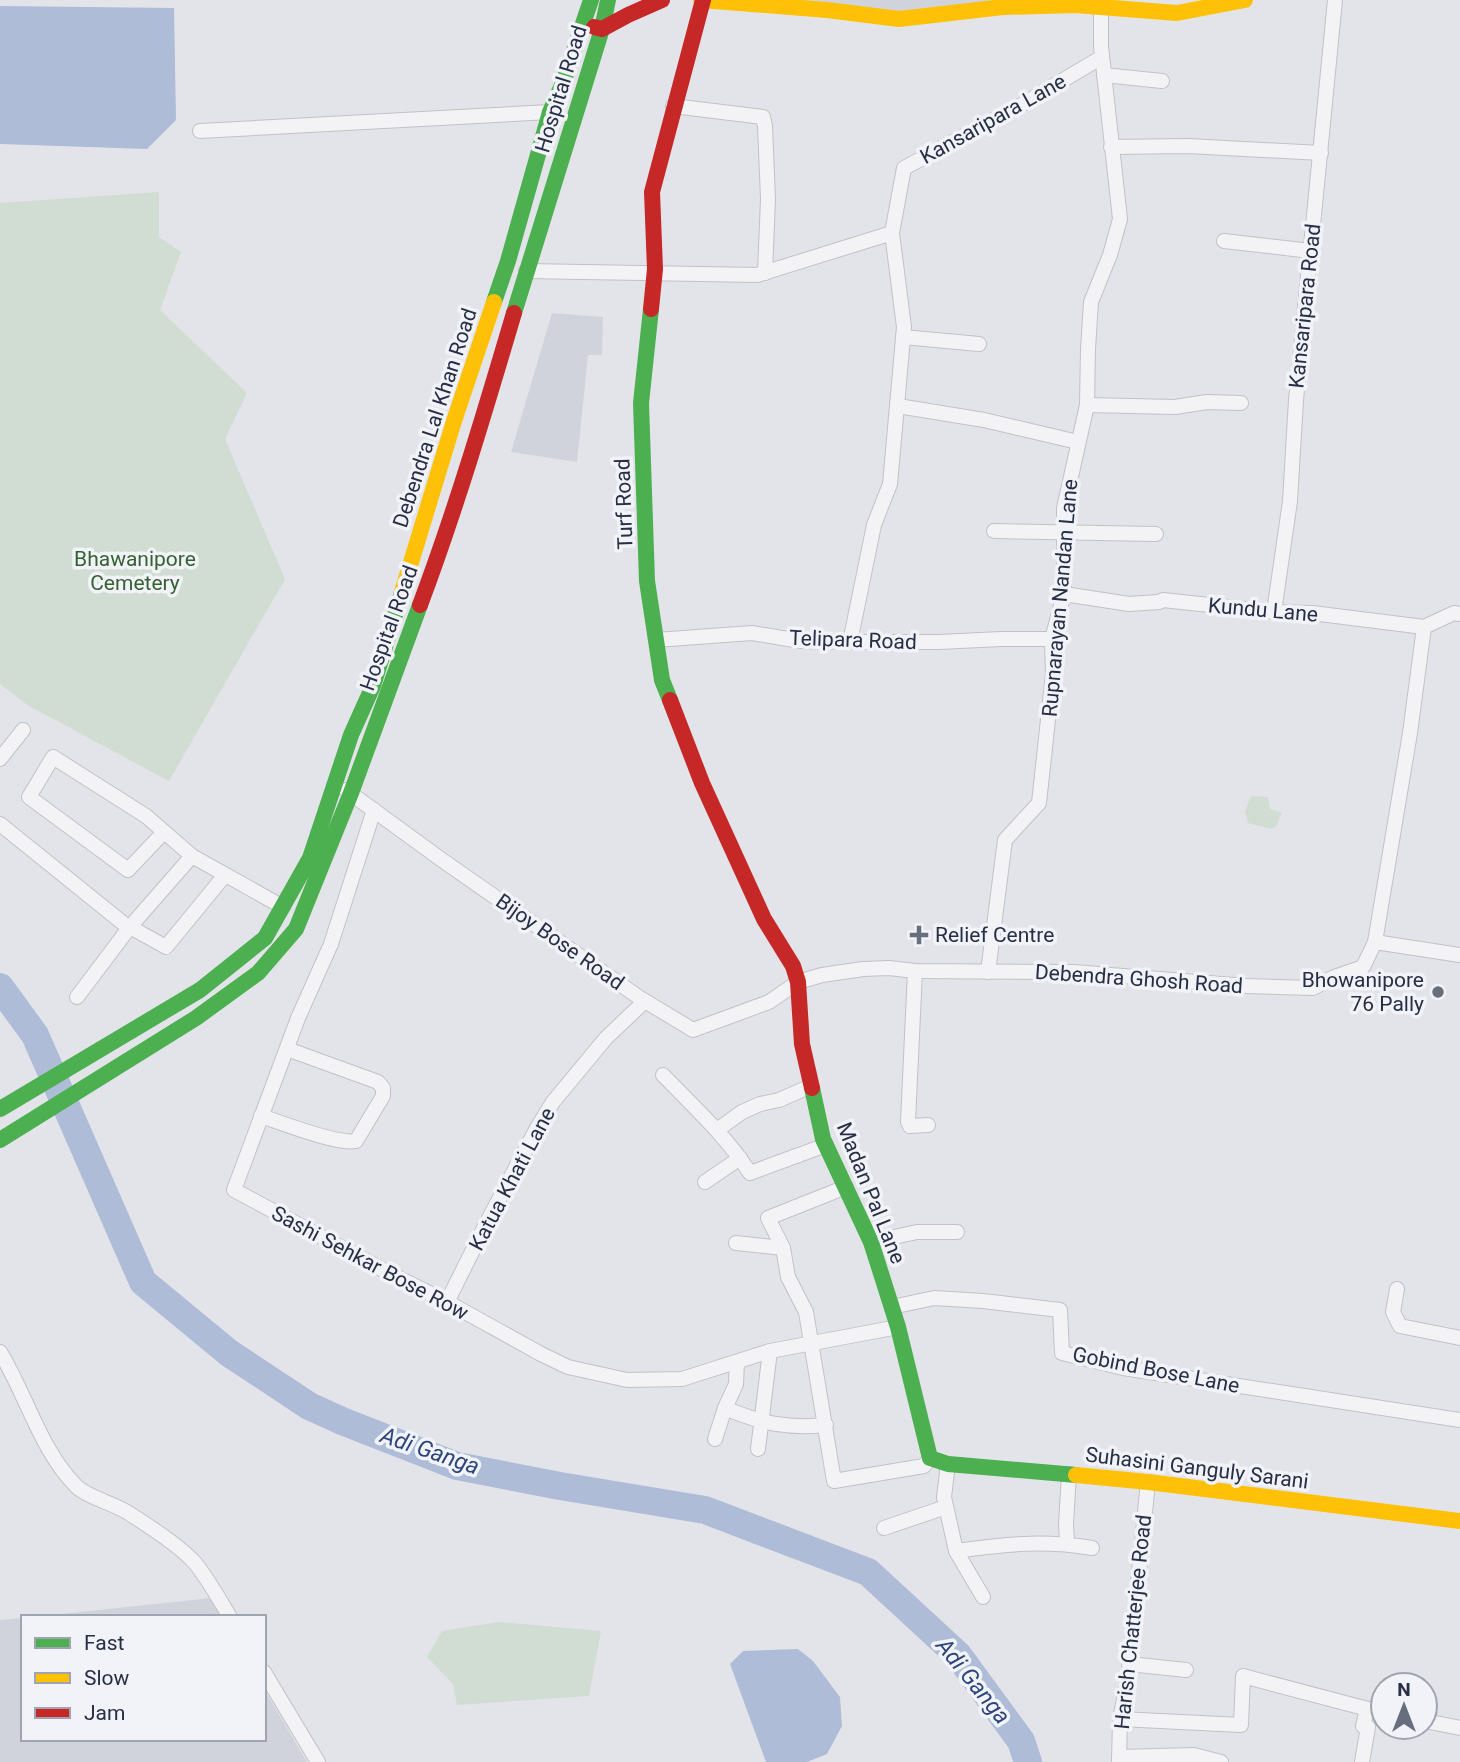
<svg xmlns="http://www.w3.org/2000/svg" width="1460" height="1762" font-family="Roboto,sans-serif">
	<rect width="100%" height="100%" fill="#e3e4e9"/>
	<g fill="#d1d3dc">
		<path d="M750 0H1019L902 14Z"/>
		<path d="M552 313 603 317 602 355H588L577 462 511 452Z"/>
		<path d="M211 1598 222 1617H34Z"/>
		<path d="M23 1618V1739H264V1689L307 1762H0V1620Z"/>
	</g>
	<g fill="#d1dcd3">
		<path d="M159 192V237L181 252 160 310 247 393 225 439 285 579 169 781 29 706 0 684V203Z"/>
		<path d="M1251 796 1268 797 1270 809 1282 813 1276 826 1271 829 1248 823 1245 811Z"/>
		<path d="M499 1622 601 1631 589 1696 457 1705 453 1684 427 1657 442 1631Z"/>
	</g>
	<g fill="#aebcd7">
		<path d="M0 6 174 8 176 120 147 149 0 144Z"/>
		<path d="M798 1649 813 1661 840 1697 842 1726 827 1754 807 1762H766L730 1664 743 1651Z"/>
	</g>
	<g fill="none" stroke-linecap="round" stroke-linejoin="round">
		<path stroke="#aebcd7" stroke-width="28" d="M0 987 35 1035 143 1282 229 1353 309 1406 342 1421 457 1466 560 1486 705 1510 868 1572 958 1655 1021 1741 1028 1762"/>
		<defs>
			<g id="street">
				<path d="M1104 75 1162 81"/>
				<path d="M673 106 763 117 765 126 768 199 765 273"/>
				<path d="M200 131 550 112"/>
				<path d="M1111 147 1188 146 1321 153"/>
				<path d="M1224 241 1311 251"/>
				<path d="M526 271 757 275 892 233"/>
				<path d="M903 337 979 344"/>
				<path d="M1087 405 1175 407 1207 402 1241 403"/>
				<path d="M898 406 984 420 1078 442"/>
				<path d="M994 531 1156 534"/>
				<path d="M1064 594 1129 604 1159 602 1163 600 1274 612 1312 613 1424 627 1454 613 1460 614"/>
				<path d="M1274 612 1290 501 1296 400 1335 0"/>
				<path d="M656 640 752 633 800 641 859 642H939L1001 639H1052"/>
				<path d="M850 642 874 525 890 484 904 327 892 233 904 168 1018 107 1102 57"/>
				<path d="M0 759 23 730"/>
				<path d="M346 790 442 860 640 998 693 1030 769 1002 798 982 822 975 863 969 889 968 915 971 1074 972 1246 986 1313 988 1334 977 1363 967 1375 942 1460 955"/>
				<path d="M374 810 331 944 298 1018 234 1190 389 1273 447 1302 541 1354 568 1367 627 1380 682 1379 770 1351 898 1327"/>
				<path d="M0 824 129 928"/>
				<path d="M164 832 128 870 29 797 53 757 146 816 192 856 283 907"/>
				<path d="M130 927 166 947 225 875"/>
				<path d="M1375 942 1410 733 1424 627"/>
				<path d="M915 971 908 1122 910 1126 928 1125"/>
				<path d="M988 972 1005 840 1039 803 1053 673 1052 639 1064 594V508L1087 405 1088 349 1091 302 1110 255 1120 219 1101 46V7"/>
				<path d="M77 997 129 928 192 856"/>
				<path d="M663 1075C693 1106 726 1136 750 1173L826 1145"/>
				<path d="M261 1116C282 1123 338 1145 356 1141L383 1096V1088L378 1082 287 1049"/>
				<path d="M717 1130 742 1112 760 1104 779 1100 811 1086"/>
				<path d="M705 1182 740 1158"/>
				<path d="M871 1242 917 1232H957"/>
				<path d="M736 1243 783 1248 768 1218 846 1187"/>
				<path d="M783 1248 788 1277 806 1312 834 1481 924 1466 930 1458"/>
				<path d="M1397 1289 1393 1312 1400 1326 1460 1338"/>
				<path d="M447 1302 488 1220 537 1128 553 1102 606 1038 645 1001"/>
				<path d="M892 1307 934 1298 983 1301 1060 1310 1062 1353 1123 1368 1460 1420"/>
				<path d="M0 1352C27 1396 40 1450 77 1487 89 1498 116 1504 130 1514 149 1526 180 1546 195 1563 208 1579 219 1599 230 1617"/>
				<path d="M725 1408C760 1423 787 1429 826 1425"/>
				<path d="M715 1439 725 1408 736 1384 737 1363"/>
				<path d="M758 1449 770 1351"/>
				<path d="M948 1464 944 1497 956 1551 983 1597"/>
				<path d="M884 1528 946 1507"/>
				<path d="M1067 1544 1066 1524 1069 1474"/>
				<path d="M956 1551C1004 1544 1044 1540 1092 1548"/>
				<path d="M1129 1664 1186 1670"/>
				<path d="M264 1672 318 1762"/>
				<path d="M1120 1719 1241 1725 1243 1676 1383 1713"/>
				<path d="M1425 1721 1460 1728"/>
				<path d="M1119 1757 1194 1755 1221 1762"/>
				<path d="M1119 1762 1120 1719 1129 1674 1148 1482"/>
				<path d="M1362 1762 1368 1727 1363 1726 1367 1709"/>
			</g>
		</defs>
		<use href="#street" stroke="#c1c2c7" stroke-width="16"/>
		<use href="#street" stroke="#f3f3f5" stroke-width="14"/>
		<g stroke="#4caf50" stroke-width="16">
			<path d="M494 302 508 261 550 112 563 83 591 0"/>
			<path d="M651 309 641 403 647 581 662 680 670 700"/>
			<path d="M514 313 602 29 608 0"/>
			<path d="M812 1088 823 1139 871 1242 898 1327 930 1458 948 1464 1076 1475"/>
			<path d="M0 1109 200 990 265 938 310 858 351 735 373 686 402 592"/>
			<path d="M0 1140 196 1018 258 973 296 929 351 793 420 605"/>
		</g>
		<g stroke="#ffc107" stroke-width="16">
			<path d="M701 0 827 10 899 19 1003 7 1075 5 1177 13 1245 0"/>
			<path d="M402 592 454 421 494 302"/>
			<path d="M1076 1475 1148 1482 1460 1521"/>
		</g>
		<g stroke="#c62828" stroke-width="16">
			<path d="M594 27 602 29 628 15 662 0"/>
			<path d="M651 309 655 269 652 192 703 0"/>
			<path d="M420 605C456 509 485 411 514 313"/>
			<path d="M670 700 702 783 764 919 793 966 798 982 802 1044 812 1088"/>
		</g>
	</g>
	<g fill="#696e7e" stroke="#f1f3f8" stroke-width="2.5">
		<path d="M915.5 924.5h7v7h7v7h-7v7h-7v-7h-7v-7h7z"/>
		<circle cx="1438" cy="992" r="7"/>
	</g>
	<g text-anchor="middle" dominant-baseline="central" stroke-width="7" stroke-linejoin="round" paint-order="stroke">
		<g font-size="21" fill="#272e45" stroke="#f1f3f8">
			<text transform="translate(561 89) rotate(-73)">Hospital Road</text>
			<text transform="translate(993 119) rotate(-29)">Kansaripara Lane</text>
			<text transform="translate(1305 306) rotate(-84)">Kansaripara Road</text>
			<text transform="translate(435 418) rotate(-72)">Debendra Lal Khan Road</text>
			<text transform="translate(624 504) rotate(-92)">Turf Road</text>
			<text transform="translate(1060 598) rotate(-85)">Rupnarayan Nandan Lane</text>
			<text transform="translate(1263 610) rotate(5)">Kundu Lane</text>
			<text transform="translate(389 628) rotate(-70)">Hospital Road</text>
			<text transform="translate(853 640) rotate(2)">Telipara Road</text>
			<text transform="translate(560 942) rotate(35)">Bijoy Bose Road</text>
			<text transform="translate(1139 979) rotate(4)">Debendra Ghosh Road</text>
			<text transform="translate(512 1179) rotate(-62)">Katua Khati Lane</text>
			<text transform="translate(871 1193) rotate(68)">Madan Pal Lane</text>
			<text transform="translate(370 1263) rotate(28)">Sashi Sehkar Bose Row</text>
			<text transform="translate(1156 1370) rotate(11)">Gobind Bose Lane</text>
			<text transform="translate(1197 1468) rotate(7)">Suhasini Ganguly Sarani</text>
			<text transform="translate(1133 1622) rotate(-84)">Harish Chatterjee Road</text>
		</g>
		<g font-size="21" fill="#356233" stroke="#f1f3f8">
			<text x="135" y="559">Bhawanipore<tspan x="135" dy="24">Cemetery</tspan></text>
		</g>
		<g font-size="21" fill="#272e45" stroke="#f1f3f8" text-anchor="start">
			<text x="935" y="935">Relief Centre</text>
			<text x="1424" y="980" text-anchor="end">Bhowanipore<tspan x="1424" dy="24">76 Pally</tspan></text>
		</g>
		<g font-size="23" font-style="italic" fill="#2d457d" stroke="#f1f3f8">
			<text transform="translate(430 1451) rotate(19)">Adi Ganga</text>
			<text transform="translate(973 1681) rotate(51)">Adi Ganga</text>
		</g>
	</g>
	<rect x="21" y="1615" width="245" height="126" fill="#f1f3f8" stroke="#a0a4b0" stroke-width="2"/>
	<rect x="35" y="1638" width="35" height="10" fill="#4caf50" stroke="#a0a4b0" stroke-width="2"/>
	<text x="84" y="1650" font-size="21" fill="#272e45">Fast</text>
	<rect x="35" y="1673" width="35" height="10" fill="#ffc107" stroke="#a0a4b0" stroke-width="2"/>
	<text x="84" y="1685" font-size="21" fill="#272e45">Slow</text>
	<rect x="35" y="1708" width="35" height="10" fill="#c62828" stroke="#a0a4b0" stroke-width="2"/>
	<text x="84" y="1720" font-size="21" fill="#272e45">Jam</text>
	<g transform="translate(1404 1706)"><circle r="33" fill="#f1f3f8" stroke="#a0a4b0" stroke-width="2"/>
	<path d="M0-5L12 26L0 18L-12 26Z" fill="#696e7e"/>
	<text y="-10" font-size="19" font-weight="bold" text-anchor="middle" fill="#272e45">N</text>
	</g>
</svg>
